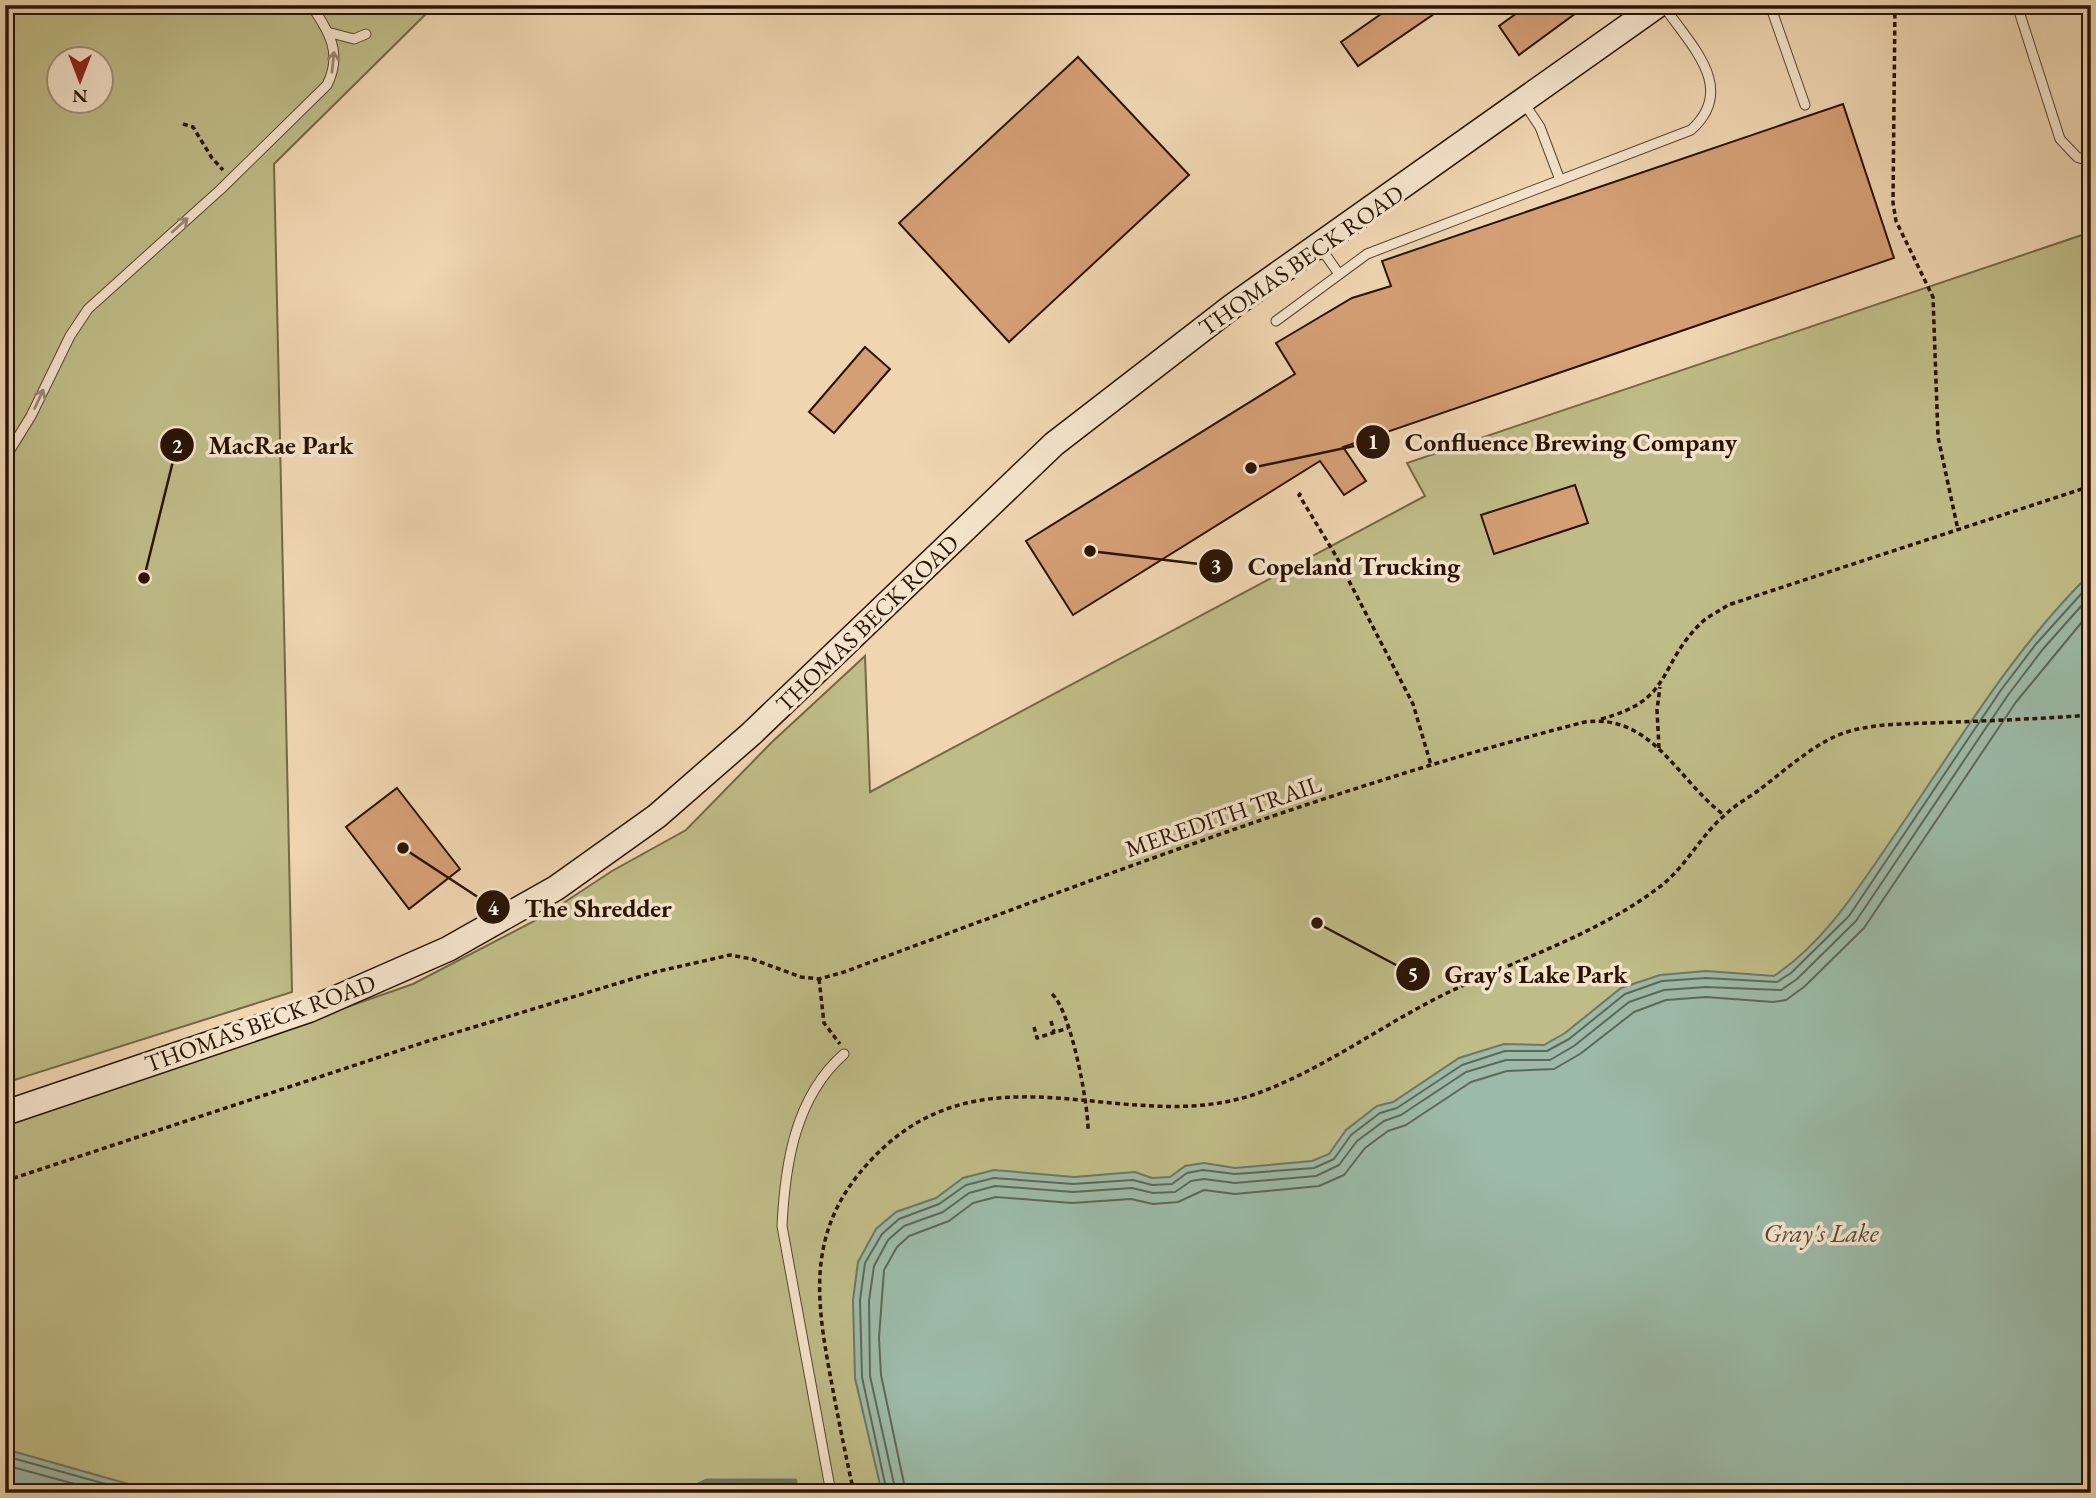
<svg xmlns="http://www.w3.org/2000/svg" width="2096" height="1498" font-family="'EB Garamond',serif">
	<rect width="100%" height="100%" fill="#efd6b1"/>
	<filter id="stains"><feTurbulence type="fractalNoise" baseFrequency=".00286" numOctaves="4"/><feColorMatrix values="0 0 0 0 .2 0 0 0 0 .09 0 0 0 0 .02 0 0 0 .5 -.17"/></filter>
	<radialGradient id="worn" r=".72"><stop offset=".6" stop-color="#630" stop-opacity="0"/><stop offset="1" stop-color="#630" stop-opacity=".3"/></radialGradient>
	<g fill="#bfbc87" stroke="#746846" stroke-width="2" fill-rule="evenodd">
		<path d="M5 5H435L274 164 292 992 5 1083ZM60 60H102V102H60Z"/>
		<path d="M2091 232V1493H136L5 1451V1126L413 984 542 917 612 871 686 830 772 742 865 656 870 792 1425 496 1407 463Z"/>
	</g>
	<g fill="#9bbaa7" stroke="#6d7766" stroke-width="2">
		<path d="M2091 573V1493H882L855 1378 853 1300 858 1262 876 1229 896 1212 936 1198 963 1178 994 1170 1074 1177 1135 1172 1152 1178 1170 1177 1185 1166 1204 1163 1235 1168 1312 1161 1329 1154 1346 1130 1377 1106 1393 1102 1459 1058 1504 1044 1544 1045 1565 1033 1621 988 1660 975 1706 971 1774 976C1826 941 1859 887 1894 836 1956 746 2012 650 2091 573Z"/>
		<path d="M5 1449 160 1493H5Z"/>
	</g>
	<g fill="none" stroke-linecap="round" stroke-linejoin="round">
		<g stroke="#626656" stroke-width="2">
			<path d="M5 1456 138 1493"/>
			<path d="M5 1465 108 1493"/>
			<path d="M887 1493 862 1377 860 1300 865 1263 882 1234 899 1219 939 1204 966 1185 994 1178 1073 1184 1133 1180 1152 1185 1172 1184 1187 1173 1203 1170 1235 1174 1314 1168 1334 1159 1351 1135 1380 1113 1397 1108 1462 1065 1505 1051H1547L1569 1039 1625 994 1662 981 1706 978 1777 982 1791 973 1849 916 2001 690 2036 644 2091 583"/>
			<path d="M896 1493 870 1376 869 1301 874 1266 888 1240 904 1226 943 1212 969 1193 995 1186 1073 1192 1132 1188 1153 1193 1175 1192 1191 1181 1204 1179 1235 1183 1316 1176 1339 1165 1357 1141 1384 1121 1401 1115 1466 1072 1506 1060H1550L1574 1046 1629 1002 1664 990 1706 987 1781 990 1797 979 1856 921 2008 695 2043 649 2091 595"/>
			<path d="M906 1493 881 1375 879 1338 884 1270 897 1247 909 1236 949 1221 973 1203 996 1197 1072 1203 1131 1199 1153 1204 1178 1202 1204 1190 1235 1194 1319 1186 1344 1175 1365 1148 1388 1131 1406 1125 1471 1082 1507 1071 1554 1069 1580 1054 1634 1012 1666 1000 1706 997 1773 1002 1786 1000 1804 987 1864 928 2016 702 2091 611"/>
		</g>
		<path stroke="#6d7766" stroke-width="5" d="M681 1493 707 1481H795"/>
	</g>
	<g fill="#d59f75" stroke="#281304" stroke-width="2">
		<path d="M1394 5H1447L1358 66 1341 42Z"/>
		<path d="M1528 5H1587L1519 55 1499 26Z"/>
		<path d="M1078 57 1189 175 1009 342 899 223Z"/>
		<path d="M1843 104 1894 258 1343 447 1366 481 1344 495 1320 461 1073 615 1026 541 1295 374 1276 343 1352 298 1391 286 1382 261Z"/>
		<path d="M865 347 890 369 834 433 809 412Z"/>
		<path d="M1575 485 1588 523 1494 554 1481 515Z"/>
		<path d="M397 788 460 869 409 909 346 827Z"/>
	</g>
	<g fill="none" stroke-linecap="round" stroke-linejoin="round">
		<defs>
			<g id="lane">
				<path d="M1770 5 1805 105"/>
				<path d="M2017 5 2060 139 2077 157 2091 162"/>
				<path d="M331 33 354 39 366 34"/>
				<path d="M1524 103 1540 127 1560 180"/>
				<path d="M1320 247 1339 274"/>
				<path d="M1276 321 1367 254 1691 130C1738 88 1690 45 1663 5"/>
				<path d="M5 458 31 416 70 336 88 309 221 189 327 85C343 53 329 32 311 5"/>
				<path d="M831 1493 782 1226C785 1164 795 1097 844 1054"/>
			</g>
			<path id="secondary" d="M5 1113 309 1010 448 949 556 888 657 816 751 734 1054 444 1234 305 1658 5"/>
		</defs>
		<use href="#lane" stroke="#5a442f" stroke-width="11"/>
		<use href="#secondary" stroke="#281304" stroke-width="27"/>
		<g stroke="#281304" stroke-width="3.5" stroke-dasharray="5 3.5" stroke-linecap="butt">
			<path d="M1895 5 1893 203 1896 221 1933 297 1938 437 1958 530"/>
			<path d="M183 124 193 127 212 158 223 170"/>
			<path d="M1301 493 1299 495 1336 556 1413 704 1431 765"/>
			<path d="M1601 719C1674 700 1657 666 1701 623 1708 616 1720 611 1728 605L2091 486"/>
			<path d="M1659 748 1657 710 1660 687"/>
			<path d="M819 979 824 1023 840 1044"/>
			<path d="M1052 994C1071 1011 1088 1103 1088 1129"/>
			<path d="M1051 1021 1054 1032"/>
			<path d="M1034 1027 1037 1038 1068 1028"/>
			<path d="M5 1181 428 1041 655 972 730 955 752 959 801 977 819 979 844 972C1088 882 1333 786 1585 722 1652 713 1678 781 1724 815"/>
			<path d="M854 1493C847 1462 841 1432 835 1401 818 1310 800 1235 871 1160 987 1036 1129 1142 1261 1092 1327 1067 1385 1023 1449 992 1521 958 1599 934 1662 885 1687 865 1701 835 1725 815 1735 805 1748 798 1759 790 1784 771 1808 749 1836 736 1864 724 1899 724 1929 723 1983 721 2037 719 2091 715"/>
		</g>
		<use href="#lane" stroke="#f5e4cc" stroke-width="9"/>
		<use href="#secondary" stroke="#f5e4cc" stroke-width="24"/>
	</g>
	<defs><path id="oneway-shaft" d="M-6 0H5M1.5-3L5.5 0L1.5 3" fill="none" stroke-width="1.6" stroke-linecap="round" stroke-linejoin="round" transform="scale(1.75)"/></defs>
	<g stroke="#998672">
		<use href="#oneway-shaft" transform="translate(333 62) rotate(-84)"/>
		<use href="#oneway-shaft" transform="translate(180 225) rotate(-42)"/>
		<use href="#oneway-shaft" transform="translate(39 399) rotate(-65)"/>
	</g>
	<g text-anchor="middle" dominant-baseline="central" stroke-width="7" stroke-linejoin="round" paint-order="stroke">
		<g font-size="24" fill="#281304" stroke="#f5e4cc">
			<text transform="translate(1301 260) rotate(-35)">THOMAS BECK ROAD</text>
			<text transform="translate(867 623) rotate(-44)">THOMAS BECK ROAD</text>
			<text transform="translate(1223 816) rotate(-19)">MEREDITH TRAIL</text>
			<text transform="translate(260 1023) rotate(-20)">THOMAS BECK ROAD</text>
		</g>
		<g font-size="26" font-style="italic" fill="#504d3d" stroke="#f5e4cc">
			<text x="1821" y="1233">Gray's Lake</text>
		</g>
	</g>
	<path fill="none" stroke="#281304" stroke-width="2.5" d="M1251 468L1373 442M144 578L177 445M1090 551L1216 566M403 848L493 907M1317 923L1413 974"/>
	<g fill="#281304" stroke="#f5e4cc" stroke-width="2.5">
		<circle cx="1251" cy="468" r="7"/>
		<circle cx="144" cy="578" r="7"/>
		<circle cx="1090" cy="551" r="7"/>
		<circle cx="403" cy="848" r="7"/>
		<circle cx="1317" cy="923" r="7"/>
		<circle cx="1373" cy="442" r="18"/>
		<circle cx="177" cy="445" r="18"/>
		<circle cx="1216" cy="566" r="18"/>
		<circle cx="493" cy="907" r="18"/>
		<circle cx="1413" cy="974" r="18"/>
	</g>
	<g font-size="21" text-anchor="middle" font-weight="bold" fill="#fff">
		<text x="1373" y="449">1</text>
		<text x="177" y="453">2</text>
		<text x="1216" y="573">3</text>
		<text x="493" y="915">4</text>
		<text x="1413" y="981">5</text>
	</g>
	<g font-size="26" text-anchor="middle" font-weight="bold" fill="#281304" stroke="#f5e4cc" stroke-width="7" stroke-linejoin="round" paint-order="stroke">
		<text x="1571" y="451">Confluence Brewing Company</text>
		<text x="281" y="454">MacRae Park</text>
		<text x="1354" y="575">Copeland Trucking</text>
		<text x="598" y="917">The Shredder</text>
		<text x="1536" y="983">Gray's Lake Park</text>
	</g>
	<rect width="2096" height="1498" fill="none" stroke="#efd6b1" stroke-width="28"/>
	<rect x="7" y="7" width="2082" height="1484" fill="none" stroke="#281304" stroke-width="3.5"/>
	<rect x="14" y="14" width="2068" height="1470" fill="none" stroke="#281304" stroke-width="2"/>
	<g transform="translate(80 80) rotate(180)"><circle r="33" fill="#f5e4cc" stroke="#a3907c" stroke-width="2"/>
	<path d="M0-5L12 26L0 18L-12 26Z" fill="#8f2418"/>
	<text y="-10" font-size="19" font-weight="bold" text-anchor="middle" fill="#281304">N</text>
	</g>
	<rect width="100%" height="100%" filter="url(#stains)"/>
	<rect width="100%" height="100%" fill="url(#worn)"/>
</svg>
